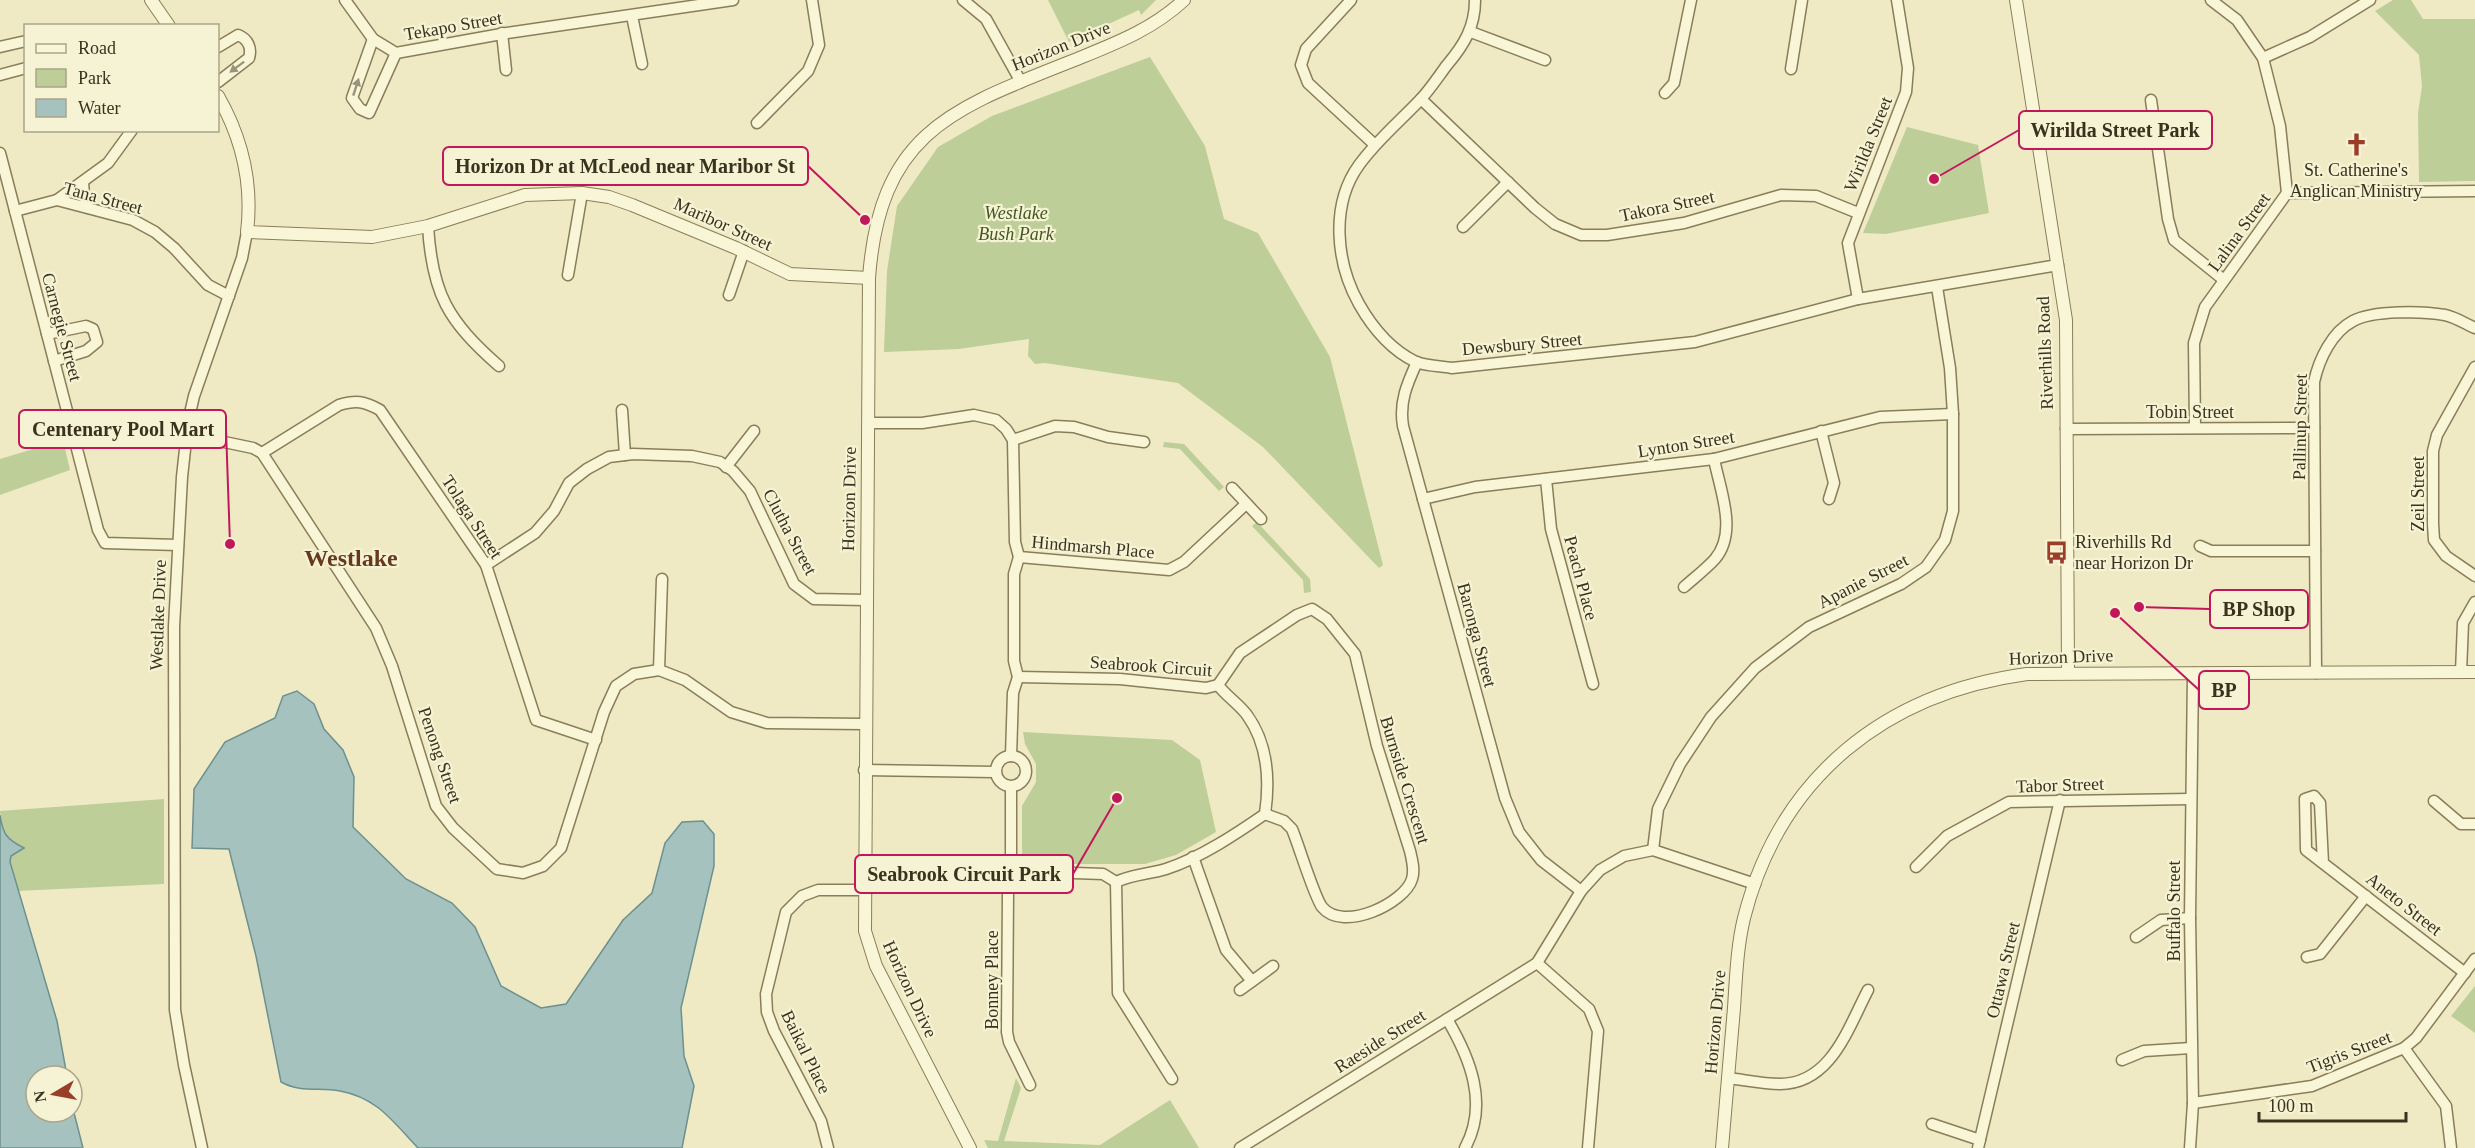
<svg xmlns="http://www.w3.org/2000/svg" width="2475" height="1148" font-family="Georgia,serif">
	<rect width="100%" height="100%" fill="#efeac4"/>
	<g fill="#bdce98">
		<path d="M1048 0H1156L1141 15 1139 10 1069 42Z"/>
		<path d="M2393 0H2411L2423 19H2475V181L2419 182 2418 113 2422 86 2419 55 2375 11Z"/>
		<path d="M1150 57 1205 146 1224 219 1258 233 1330 357 1383 565 1379 568 1263 447 1178 383 1045 363 1035 364 1028 356 1029 339 959 349 884 352 887 271 897 206 938 147 992 116Z"/>
		<path d="M1907 127 1978 145 1989 213 1886 234 1863 233Z"/>
		<path d="M63 440 70 470 0 495V459Z"/>
		<path d="M1164 442 1184 444 1224 487 1219 491 1180 449 1163 447Z"/>
		<path d="M1257 522 1310 579 1311 592 1304 593 1303 580 1252 526Z"/>
		<path d="M1023 732 1172 740 1200 760 1216 832 1176 855 1145 864H1022V806L1036 782V764L1025 744Z"/>
		<path d="M164 799V884L17 891 10 862V841L3 834 0 811Z"/>
		<path d="M2475 986V1033L2451 1016Z"/>
		<path d="M1016 1078 1021 1088 1004 1141 1100 1145 1170 1100 1199 1148H988L984 1140 998 1141Z"/>
	</g>
	<g fill="#a6c2bf" stroke="#6c918f" stroke-width="1.5">
		<path d="M297 691 314 704 324 729 343 750 354 777 353 827 406 879 452 903 475 927 501 986 541 1008 566 1004 623 920 652 893 665 843 682 822 703 821 714 834V866L681 1008 684 1056 694 1086 682 1148H418C393 1122 378 1098 340 1091 319 1087 301 1093 281 1082L256 956 229 849 192 848 194 789 225 742 275 718 283 696Z"/>
		<path d="M0 815C3 834 6 839 24 848L11 856 10 862 57 1021 67 1076H36V1112H72V1105L83 1148H0Z"/>
	</g>
	<g fill="none" stroke-linecap="round" stroke-linejoin="round">
		<defs>
			<g id="minor">
				<path d="M345 0 373 39 396 53 507 33 733 0"/>
				<path d="M963 0 986 19 1021 82"/>
				<path d="M1351 0 1306 49 1301 65 1308 83 1375 145"/>
				<path d="M1475 0C1475 27 1464 45 1447 65 1438 77 1429 91 1419 101 1399 122 1376 141 1359 165 1330 205 1336 263 1359 304 1372 327 1391 350 1416 362 1426 366 1441 366 1452 368L1695 342 1858 299 2058 265"/>
				<path d="M632 16 642 64"/>
				<path d="M1471 32 1545 60"/>
				<path d="M502 33 506 70"/>
				<path d="M373 39 352 98 360 109 369 113 396 53"/>
				<path d="M0 47 26 41"/>
				<path d="M218 47 238 35C248 39 252 48 249 58L218 82"/>
				<path d="M2263 58 2310 37 2370 0"/>
				<path d="M1791 69 1802 0"/>
				<path d="M0 75 26 68"/>
				<path d="M1665 93 1674 83 1691 0"/>
				<path d="M1421 99 1535 208 1555 224 1581 235H1607L1684 223 1781 195 1816 196 1858 213"/>
				<path d="M2151 100 2168 219 2174 240 2224 280"/>
				<path d="M757 123 808 71 819 45 812 0"/>
				<path d="M0 153 98 530 105 543 178 545"/>
				<path d="M83 182 84 196 89 208"/>
				<path d="M2287 193 2475 191"/>
				<path d="M57 200 108 163 132 130"/>
				<path d="M15 211 57 200 133 220 155 232 174 248 208 285 229 296"/>
				<path d="M428 226C432 294 448 321 499 366"/>
				<path d="M1463 227 1508 182"/>
				<path d="M568 275 582 193"/>
				<path d="M729 295 744 251"/>
				<path d="M1858 299 1848 243 1906 92 1908 68 1897 0"/>
				<path d="M47 334 86 326 93 329 97 342 86 351 54 361"/>
				<path d="M1417 362C1407 384 1399 402 1403 426L1505 798 1519 832 1541 860 1581 891"/>
				<path d="M2475 367 2437 435 2433 451V524L2434 540 2446 556 2475 576"/>
				<path d="M622 410 625 455"/>
				<path d="M869 423H922L974 415 996 420 1006 429 1013 440 1015 542 1019 557 1014 574V661L1018 677 1013 693 1011 756"/>
				<path d="M2195 428 2194 343 2205 307 2287 193 2280 126 2263 58 2237 20 2211 0"/>
				<path d="M2066 429 2314 428"/>
				<path d="M1821 431 1834 483 1829 499"/>
				<path d="M186 434 253 448 262 453 376 628 392 666 436 806 453 828 497 869 523 873 543 866 561 848 604 712 616 686 634 674 659 670 685 680 731 712 767 723 865 724"/>
				<path d="M1013 440 1055 426 1074 427 1108 437 1144 442"/>
				<path d="M262 453 339 405C356 400 364 401 380 410L486 565 536 720 596 740"/>
				<path d="M726 467 754 431"/>
				<path d="M1546 479 1551 529 1593 684"/>
				<path d="M1232 488 1261 519"/>
				<path d="M1423 499 1475 487 1714 459 1880 417 1953 414"/>
				<path d="M2200 546 2211 551H2315"/>
				<path d="M1019 557 1169 570 1184 562 1246 504"/>
				<path d="M486 565 535 533 554 511 569 483 587 469 609 457 633 454 692 456 720 462 733 471 750 491 794 584 814 599 866 600"/>
				<path d="M1684 587C1694 578 1706 569 1715 559 1738 532 1720 490 1714 459"/>
				<path d="M659 670 662 579"/>
				<path d="M2461 672 2463 623 2475 602"/>
				<path d="M2316 673 2314 382C2319 359 2332 332 2353 321 2373 310 2423 311 2445 315 2455 317 2466 324 2475 328"/>
				<path d="M1218 685 1240 653 1297 615 1312 609 1327 619 1355 654 1377 746 1410 851C1412 860 1415 870 1412 879 1405 903 1343 933 1322 907 1314 896 1299 846 1292 829L1284 821 1265 814"/>
				<circle cx="1011" cy="771" r="15"/>
				<path d="M864 770 995 772"/>
				<path d="M1011 787V858L1018 871 1103 874 1116 882C1133 874 1150 874 1166 869 1200 858 1236 834 1265 814 1270 780 1268 744 1247 715 1239 704 1226 696 1218 685L1206 688 1120 679 1018 677"/>
				<path d="M2434 801 2461 824H2475"/>
				<path d="M1653 850 1658 809 1680 764 1711 717 1755 668 1809 627 1901 584 1926 567 1945 540 1953 511V414L1950 368 1937 287"/>
				<path d="M1193 857 1226 950 1252 981"/>
				<path d="M2323 863 2320 803 2314 796 2305 799 2306 850 2465 973"/>
				<path d="M1916 867 1947 836 2009 802 2190 799"/>
				<path d="M1018 871 1008 891 1007 1032 1009 1042 1030 1085"/>
				<path d="M1116 882 1118 993 1172 1079"/>
				<path d="M2136 937 2161 920 2190 918"/>
				<path d="M2307 957 2320 954 2366 896"/>
				<path d="M1537 963 1589 1009 1598 1031 1588 1148"/>
				<path d="M1240 990 1273 966"/>
				<path d="M1447 1019C1470 1058 1489 1104 1465 1148"/>
				<path d="M2404 1048 2446 1106 2451 1148"/>
				<path d="M2122 1060 2144 1051 2191 1048"/>
				<path d="M1728 1078C1745 1080 1763 1084 1780 1084 1831 1084 1848 1028 1868 990"/>
				<path d="M2193 1103 2312 1086 2404 1048 2416 1038 2475 959"/>
				<path d="M1932 1124 1980 1140"/>
				<path d="M202 1148 184 1065 175 1010 174 627 182 477 188 422 194 396 242 258 247 232"/>
				<path d="M828 1148 821 1121 774 1031 767 1012 766 994 786 912 802 896 818 890H864"/>
				<path d="M1240 1148 1537 963 1581 891 1600 870 1624 856 1653 850 1755 884"/>
				<path d="M1978 1148 2060 800"/>
				<path d="M2190 1148 2193 1103 2190 918 2193 673"/>
			</g>
			<g id="tertiary">
				<path d="M151 0 169 26"/>
				<path d="M2016 0 2066 320 2068 673"/>
				<path d="M218 96C242 138 253 183 247 232L372 237 428 226 525 195 582 193 609 197 632 205 736 248 790 274 869 278"/>
				<path d="M970 1148 876 966 865 931 869 278C880 127 958 107 1082 57 1119 42 1154 28 1184 0"/>
				<path d="M1722 1148C1726 1101 1730 1055 1734 1008 1736 978 1737 947 1744 918 1780 776 1886 693 2027 674L2475 672"/>
			</g>
		</defs>
		<use href="#minor" stroke="#8a7d5a" stroke-width="13"/>
		<use href="#tertiary" stroke="#8a7d5a" stroke-width="14"/>
		<use href="#minor" stroke="#f9f6d8" stroke-width="10"/>
		<use href="#tertiary" stroke="#f9f6d8" stroke-width="12"/>
	</g>
	<defs><path id="oneway-solid" d="M-6-.8H1V-3.2L6.5 0L1 3.2V.8H-6Z" transform="scale(1.5)"/></defs>
	<g fill="#9a947b">
		<use href="#oneway-solid" transform="translate(237 67) rotate(143)"/>
		<use href="#oneway-solid" transform="translate(356 87) rotate(-72)"/>
	</g>
	<defs>
		<symbol id="church-bare" viewBox="-9 -9 18 18"><path d="M-1.2-6h2.4v3.5h3.3v2.4h-3.3V6h-2.4V-.1h-3.3v-2.4h3.3Z" fill="#9a3d29" stroke="#f6f3d4" stroke-width="2.5" paint-order="stroke"/></symbol>
		<symbol id="bus-bare" viewBox="-9 -9 18 18"><path d="M-5-6H5V4H4V6H2V4H-2V6H-4V4H-5ZM-3.5-4V0h7V-4ZM-3.5 1.2v1.5H-2V1.2ZM2 1.2v1.5H3.5V1.2Z" fill="#9a3d29" stroke="#f6f3d4" stroke-width="2.5" paint-order="stroke"/></symbol>
	</defs>
	<g fill-rule="evenodd">
		<use href="#church-bare" x="2340" y="128" width="33" height="33"/>
		<use href="#bus-bare" x="2040" y="536" width="33" height="33"/>
	</g>
	<g text-anchor="middle" dominant-baseline="central" stroke-width="4.5" stroke-linejoin="round" paint-order="stroke">
		<g font-size="18" fill="#3a311e" stroke="#f6f3d4">
			<text transform="translate(453 26) rotate(-10)">Tekapo Street</text>
			<text transform="translate(1061 46) rotate(-22)">Horizon Drive</text>
			<text transform="translate(1868 144) rotate(-68)">Wirilda Street</text>
			<text transform="translate(103 198) rotate(15)">Tana Street</text>
			<text transform="translate(1667 206) rotate(-12)">Takora Street</text>
			<text transform="translate(723 224) rotate(24)">Maribor Street</text>
			<text transform="translate(2239 232) rotate(-54)">Lalina Street</text>
			<text transform="translate(62 327) rotate(75)">Carnegie Street</text>
			<text transform="translate(1522 344) rotate(-5)">Dewsbury Street</text>
			<text transform="translate(2045 353) rotate(-92)">Riverhills Road</text>
			<text x="2190" y="412">Tobin Street</text>
			<text transform="translate(2300 427) rotate(-89)">Pallinup Street</text>
			<text transform="translate(1686 444) rotate(-9)">Lynton Street</text>
			<text transform="translate(2418 494) rotate(-90)">Zeil Street</text>
			<text transform="translate(849 499) rotate(-89)">Horizon Drive</text>
			<text transform="translate(472 517) rotate(57)">Tolaga Street</text>
			<text transform="translate(790 532) rotate(62)">Clutha Street</text>
			<text transform="translate(1093 547) rotate(5)">Hindmarsh Place</text>
			<text transform="translate(1581 578) rotate(75)">Peach Place</text>
			<text transform="translate(1863 581) rotate(-27)">Apanie Street</text>
			<text transform="translate(158 615) rotate(-88)">Westlake Drive</text>
			<text transform="translate(1477 635) rotate(75)">Baronga Street</text>
			<text transform="translate(2061 657) rotate(-2)">Horizon Drive</text>
			<text transform="translate(1151 666) rotate(4)">Seabrook Circuit</text>
			<text transform="translate(440 755) rotate(71)">Penong Street</text>
			<text transform="translate(1405 780) rotate(73)">Burnside Crescent</text>
			<text transform="translate(2060 785) rotate(-2)">Tabor Street</text>
			<text transform="translate(2404 904) rotate(38)">Aneto Street</text>
			<text transform="translate(2174 911) rotate(-90)">Buffalo Street</text>
			<text transform="translate(2003 970) rotate(-77)">Ottawa Street</text>
			<text transform="translate(992 980) rotate(-90)">Bonney Place</text>
			<text transform="translate(910 989) rotate(65)">Horizon Drive</text>
			<text transform="translate(1715 1022) rotate(-85)">Horizon Drive</text>
			<text transform="translate(1380 1041) rotate(-32)">Raeside Street</text>
			<text transform="translate(806 1052) rotate(64)">Baikal Place</text>
			<text transform="translate(2349 1052) rotate(-21)">Tigris Street</text>
		</g>
		<g font-size="18" fill="#3a311e" stroke="#f6f3d4">
			<text x="2356" y="170">St. Catherine's<tspan x="2356" dy="21">Anglican Ministry</tspan></text>
			<text x="2075" y="542" text-anchor="start">Riverhills Rd<tspan x="2075" dy="21">near Horizon Dr</tspan></text>
		</g>
		<g font-size="18" font-style="italic" fill="#415724" stroke="#f6f3d4">
			<text x="1016" y="213">Westlake<tspan x="1016" dy="21">Bush Park</tspan></text>
		</g>
		<g font-size="24" font-weight="bold" fill="#673a1d" stroke="#f6f3d4">
			<text x="351" y="558">Westlake</text>
		</g>
	</g>
	<path fill="none" stroke="#c2185b" stroke-width="2" d="M1934 179L2019 130M865 220L808 166M230 544L226 429M2139 607L2210 609M2115 613L2199 690M1117 798L1073 874"/>
	<g fill="#c2185b" stroke="#f6f3d4" stroke-width="2">
		<circle cx="1934" cy="179" r="6"/>
		<circle cx="865" cy="220" r="6"/>
		<circle cx="230" cy="544" r="6"/>
		<circle cx="2139" cy="607" r="6"/>
		<circle cx="2115" cy="613" r="6"/>
		<circle cx="1117" cy="798" r="6"/>
	</g>
	<g fill="#f6f3d4" stroke="#c2185b" stroke-width="2">
		<rect x="2019" y="111" width="193" height="38" rx="6"/>
		<rect x="443" y="147" width="365" height="38" rx="6"/>
		<rect x="19" y="410" width="207" height="38" rx="6"/>
		<rect x="2210" y="590" width="98" height="38" rx="6"/>
		<rect x="2199" y="671" width="50" height="38" rx="6"/>
		<rect x="855" y="855" width="218" height="38" rx="6"/>
	</g>
	<g font-size="20" text-anchor="middle" font-weight="bold" fill="#3a311e">
		<text x="2115" y="137">Wirilda Street Park</text>
		<text x="625" y="173">Horizon Dr at McLeod near Maribor St</text>
		<text x="123" y="436">Centenary Pool Mart</text>
		<text x="2259" y="616">BP Shop</text>
		<text x="2224" y="697">BP</text>
		<text x="964" y="881">Seabrook Circuit Park</text>
	</g>
	<rect x="24" y="24" width="195" height="108" fill="#f6f3d4" stroke="#aba58b" stroke-width="1.5"/>
	<rect x="36" y="44" width="30" height="9" fill="#f9f6d8" stroke="#aba58b" stroke-width="1.5"/>
	<text x="78" y="54" font-size="18" fill="#3a311e">Road</text>
	<rect x="36" y="69" width="30" height="18" fill="#bdce98" stroke="#aba58b" stroke-width="1.5"/>
	<text x="78" y="84" font-size="18" fill="#3a311e">Park</text>
	<rect x="36" y="99" width="30" height="18" fill="#a6c2bf" stroke="#aba58b" stroke-width="1.5"/>
	<text x="78" y="114" font-size="18" fill="#3a311e">Water</text>
	<g transform="translate(54 1094) rotate(260)"><circle r="28" fill="#f6f3d4" stroke="#aba58b" stroke-width="1.5"/>
	<path d="M0-4.5L10 22L0 15L-10 22Z" fill="#9a3d29"/>
	<text y="-9" font-size="16" font-weight="bold" text-anchor="middle" fill="#3a311e">N</text>
	</g>
	<path d="M2259 1112v9h147v-9" fill="none" stroke="#3a311e" stroke-width="3"/>
	<text x="2268" y="1112" font-size="18" fill="#3a311e" stroke="#f6f3d4" stroke-width="4.5" paint-order="stroke">100 m</text>
</svg>
